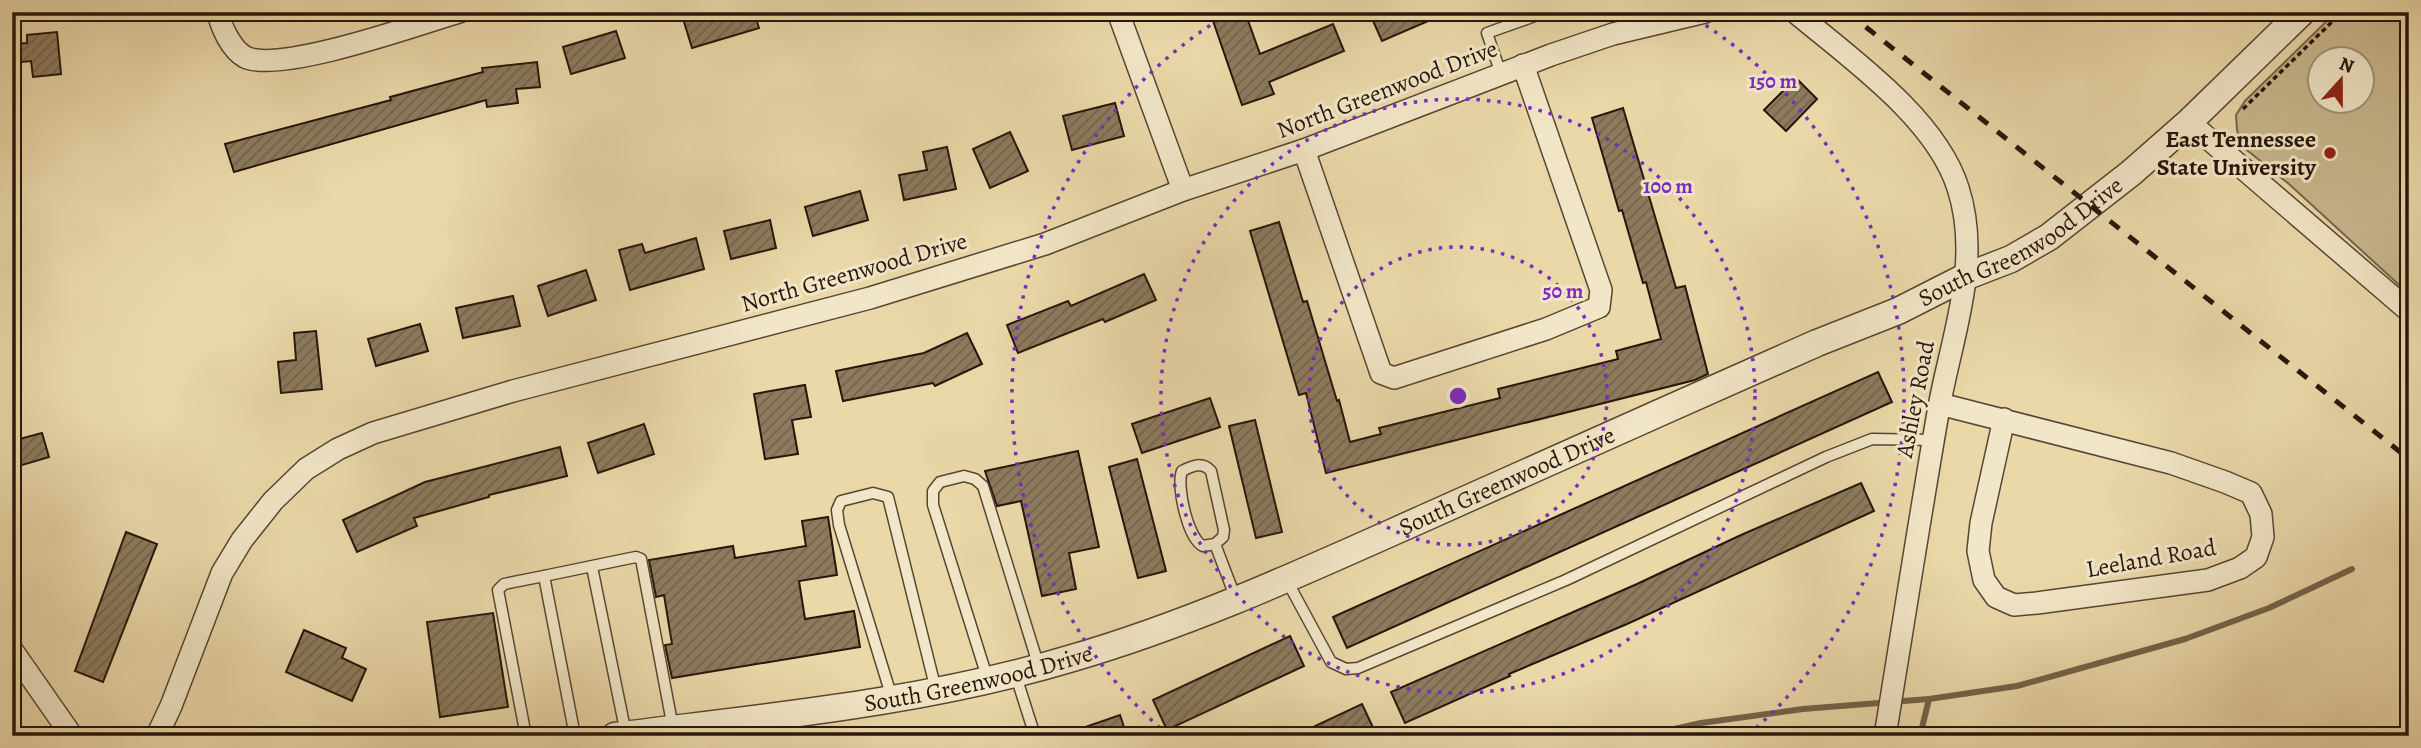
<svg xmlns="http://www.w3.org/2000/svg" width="2421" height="748" font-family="Alegreya,serif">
	<defs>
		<pattern id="building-hatch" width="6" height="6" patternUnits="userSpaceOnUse" patternTransform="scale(1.75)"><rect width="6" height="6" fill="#8c7b5e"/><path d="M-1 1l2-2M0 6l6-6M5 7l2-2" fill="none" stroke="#72644c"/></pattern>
	</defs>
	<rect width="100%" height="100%" fill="#ead8a9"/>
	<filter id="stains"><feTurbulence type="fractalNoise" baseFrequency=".00286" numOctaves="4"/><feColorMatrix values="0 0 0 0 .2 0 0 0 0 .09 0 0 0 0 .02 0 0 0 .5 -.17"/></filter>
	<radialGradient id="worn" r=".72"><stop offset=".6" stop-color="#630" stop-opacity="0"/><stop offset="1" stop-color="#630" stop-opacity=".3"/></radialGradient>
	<path fill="#c9b78e" stroke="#78664d" stroke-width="2" fill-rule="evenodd" d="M2336 12H2409V294L2289 184 2243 147 2237 130 2236 115 2245 101ZM2320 60H2362V102H2320Z"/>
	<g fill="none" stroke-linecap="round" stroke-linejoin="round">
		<g stroke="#73634a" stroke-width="6">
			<path d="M1643 736 1701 723 1803 709 1929 699 2017 686 2185 639 2269 608 2352 569"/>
			<path d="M1920 736 1929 699"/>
		</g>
	</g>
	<g fill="url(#building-hatch)" stroke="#26160c" stroke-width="2">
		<path d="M681 12H754L759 28 692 48Z"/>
		<path d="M1210 12H1245L1260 54 1333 24 1344 51 1269 82 1274 94 1242 105Z"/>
		<path d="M1369 12H1449L1382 41Z"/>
		<path d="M616 31 625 58 571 74 563 47Z"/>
		<path d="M57 32 61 74 33 77 31 61 12 63V44L27 43V35Z"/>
		<path d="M537 62 540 87 516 89 518 103 487 107 486 100 234 172 225 144 391 100 390 97 483 72 482 68Z"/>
		<path d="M1796 78 1817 99 1786 131 1764 110Z"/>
		<path d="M1115 103 1124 136 1072 150 1063 116Z"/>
		<path d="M1623 108 1676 288 1685 286 1708 374 1695 380 1326 473 1306 393 1299 395 1250 231 1279 222 1303 302 1307 301 1337 401 1339 400 1350 442 1381 434 1379 428 1500 398 1498 389 1618 359 1616 351 1661 339 1646 282 1643 283 1622 210 1619 211 1592 118Z"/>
		<path d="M1010 132 1028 171 990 188 973 149Z"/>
		<path d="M947 147 956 189 904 200 899 175 927 170 923 152Z"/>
		<path d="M860 191 868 220 813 236 805 207Z"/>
		<path d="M770 220 776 248 731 259 724 231Z"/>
		<path d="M696 238 704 269 630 290 619 250 642 244 645 253Z"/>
		<path d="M586 270 596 300 548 316 538 286Z"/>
		<path d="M1144 274 1156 300 1105 322 1103 319 1018 353 1007 325 1068 301 1071 306Z"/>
		<path d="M513 296 520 326 463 338 456 308Z"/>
		<path d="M420 324 428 351 376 366 368 339Z"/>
		<path d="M316 331 322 389 281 393 278 362 296 360 294 333Z"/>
		<path d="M967 333 982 364 935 386 933 383 843 401 836 371 924 353Z"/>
		<path d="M1878 372 1892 402 1347 648 1333 617Z"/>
		<path d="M805 385 811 417 792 420 798 454 765 459 754 394Z"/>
		<path d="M1210 398 1220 427 1142 453 1132 424Z"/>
		<path d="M1255 420 1282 532 1256 538 1229 426Z"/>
		<path d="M644 424 654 454 598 473 588 443Z"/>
		<path d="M42 433 49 457 12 468V441Z"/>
		<path d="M560 447 567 476 489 495V497L414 518 417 526 357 552 343 520 425 482Z"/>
		<path d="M1078 451 1099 547 1069 553 1076 589 1042 596 1021 501 997 506 985 471Z"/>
		<path d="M1137 459 1166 571 1138 578 1109 467Z"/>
		<path d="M1861 483 1874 511 1627 624 1509 674 1510 676 1405 723 1391 692 1637 584 1741 535Z"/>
		<path d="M828 517 837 575 799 581 805 619 854 611 860 647 672 678 665 645 672 644 664 595 656 597 649 560 733 546 735 558 806 546 802 521Z"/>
		<path d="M126 532 157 544 103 682 75 671Z"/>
		<path d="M493 613 508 707 440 717 427 622Z"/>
		<path d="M304 630 346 648 342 658 366 669 352 701 286 672Z"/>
		<path d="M1290 636 1304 666 1167 730 1153 700Z"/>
		<path d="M1362 704 1377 736H1294Z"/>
		<path d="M1120 715 1127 736H1068V733Z"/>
	</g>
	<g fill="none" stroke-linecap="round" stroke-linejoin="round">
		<defs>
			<g id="service">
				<path d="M1501 74 1487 33 1546 12"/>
				<path d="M1215 544 1203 546C1188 539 1176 486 1182 471 1192 466 1202 461 1211 471L1224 530 1223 537 1215 544 1236 599"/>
				<path d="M592 567 626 734"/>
				<path d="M544 576 626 559 636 557 641 559 673 728"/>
				<path d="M1286 579 1331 662 1346 669 1358 668 1566 580 1826 457 1872 439 1934 440"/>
				<path d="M1015 673 1035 736"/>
				<path d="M988 680 933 505V491L940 482 964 476 975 479 983 486 1039 667"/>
				<path d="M892 698 839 525 837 510 841 501 873 493 888 497 936 690"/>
				<path d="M526 736 498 590 504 584 544 576 575 736"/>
			</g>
			<g id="minor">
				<path d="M218 12C221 27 231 49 245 57 279 74 419 24 459 12"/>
				<path d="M1118 12 1183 190"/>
				<path d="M1795 12C1850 58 1936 118 1958 188 1982 262 1952 335 1939 407 1920 516 1903 626 1885 736"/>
				<path d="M2189 122 2409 311"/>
				<path d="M1304 150 1381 373 1394 378 1546 329 1599 307 1601 290 1523 65"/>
				<path d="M1940 404 2171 463 2225 482 2251 493 2261 514 2263 537 2256 557 2240 568 2208 580 2037 603 2014 605 1996 597 1984 580 1978 551 1981 523 2004 419"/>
				<path d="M12 650 72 736"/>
				<path d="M157 736 171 706 222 573 242 540 273 501 306 469 338 449 373 433 513 391 870 298 1045 244 1183 190 1304 150 1551 55 1613 34 1705 12"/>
			</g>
			<g id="tertiary">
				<path id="s1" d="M615 736C766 717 922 703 1069 659 1194 623 1312 568 1431 515 1560 457 1688 400 1817 343L1898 311 1967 276 2011 259 2049 237 2131 173 2189 122 2302 12"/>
			</g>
		</defs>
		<use href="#service" stroke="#574633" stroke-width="13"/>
		<use href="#minor" stroke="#574633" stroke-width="24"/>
		<use href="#tertiary" stroke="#574633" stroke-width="29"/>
		<path stroke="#26160c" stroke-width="3.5" stroke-dasharray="5 3.5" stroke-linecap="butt" d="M2243 109 2342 12"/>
		<use href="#service" stroke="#f1e6c7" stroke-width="10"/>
		<use href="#minor" stroke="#f1e6c7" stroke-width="21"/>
		<use href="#tertiary" stroke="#f1e6c7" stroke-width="26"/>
		<path stroke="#26160c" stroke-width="5" stroke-dasharray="12 12" stroke-linecap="butt" d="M1847 12 2409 459"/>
	</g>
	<g fill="none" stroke="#7b2cbf" stroke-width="3.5" stroke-dasharray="3.5 7">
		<circle cx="1458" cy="396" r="149"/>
		<circle cx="1458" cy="396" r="297"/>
		<path d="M1168 735A446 446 0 0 1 1228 14M1688 14A446 446 0 0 1 1748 735"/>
	</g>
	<circle fill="#8f2418" stroke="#f1e6c7" stroke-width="2.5" cx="2330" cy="153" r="7"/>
	<g text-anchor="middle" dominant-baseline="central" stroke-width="6" stroke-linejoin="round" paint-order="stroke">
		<g font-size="24" fill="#26160c" stroke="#f1e6c7">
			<text transform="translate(1387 89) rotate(-21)">North Greenwood Drive</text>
			<text stroke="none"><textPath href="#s1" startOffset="1502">South Greenwood Drive</textPath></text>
			<text transform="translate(854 272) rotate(-16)">North Greenwood Drive</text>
			<text transform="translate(1915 399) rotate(-79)">Ashley Road</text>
			<text stroke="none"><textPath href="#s1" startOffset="934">South Greenwood Drive</textPath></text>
			<text transform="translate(2151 558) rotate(-10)">Leeland Road</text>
			<text stroke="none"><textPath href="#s1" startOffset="368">South Greenwood Drive</textPath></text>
		</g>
		<g font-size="24" font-weight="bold" fill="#26160c" stroke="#f1e6c7" text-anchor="end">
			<text x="2316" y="139">East Tennessee<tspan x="2316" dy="28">State University</tspan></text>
		</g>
	</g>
	<circle cx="1458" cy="396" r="10" fill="#7b2cbf" stroke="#f1e6c7" stroke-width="3.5"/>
	<g font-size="21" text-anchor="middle" font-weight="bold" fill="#7b2cbf" stroke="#f1e6c7" stroke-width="6" stroke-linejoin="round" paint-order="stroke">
		<text x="1773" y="88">150 m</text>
		<text x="1668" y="193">100 m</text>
		<text x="1563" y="298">50 m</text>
	</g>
	<rect width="2421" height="748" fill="none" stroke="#ead8a9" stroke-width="42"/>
	<rect x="14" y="14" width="2393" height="720" fill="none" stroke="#26160c" stroke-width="3.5"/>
	<rect x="21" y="21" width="2379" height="706" fill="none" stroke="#26160c" stroke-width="2"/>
	<g transform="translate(2341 80) rotate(21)"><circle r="33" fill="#f1e6c7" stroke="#a0937c" stroke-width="2"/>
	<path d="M0-5L12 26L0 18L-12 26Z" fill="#8f2418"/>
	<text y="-10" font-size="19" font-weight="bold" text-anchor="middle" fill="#26160c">N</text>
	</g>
	<rect width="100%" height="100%" filter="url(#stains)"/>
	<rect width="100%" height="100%" fill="url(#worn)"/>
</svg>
